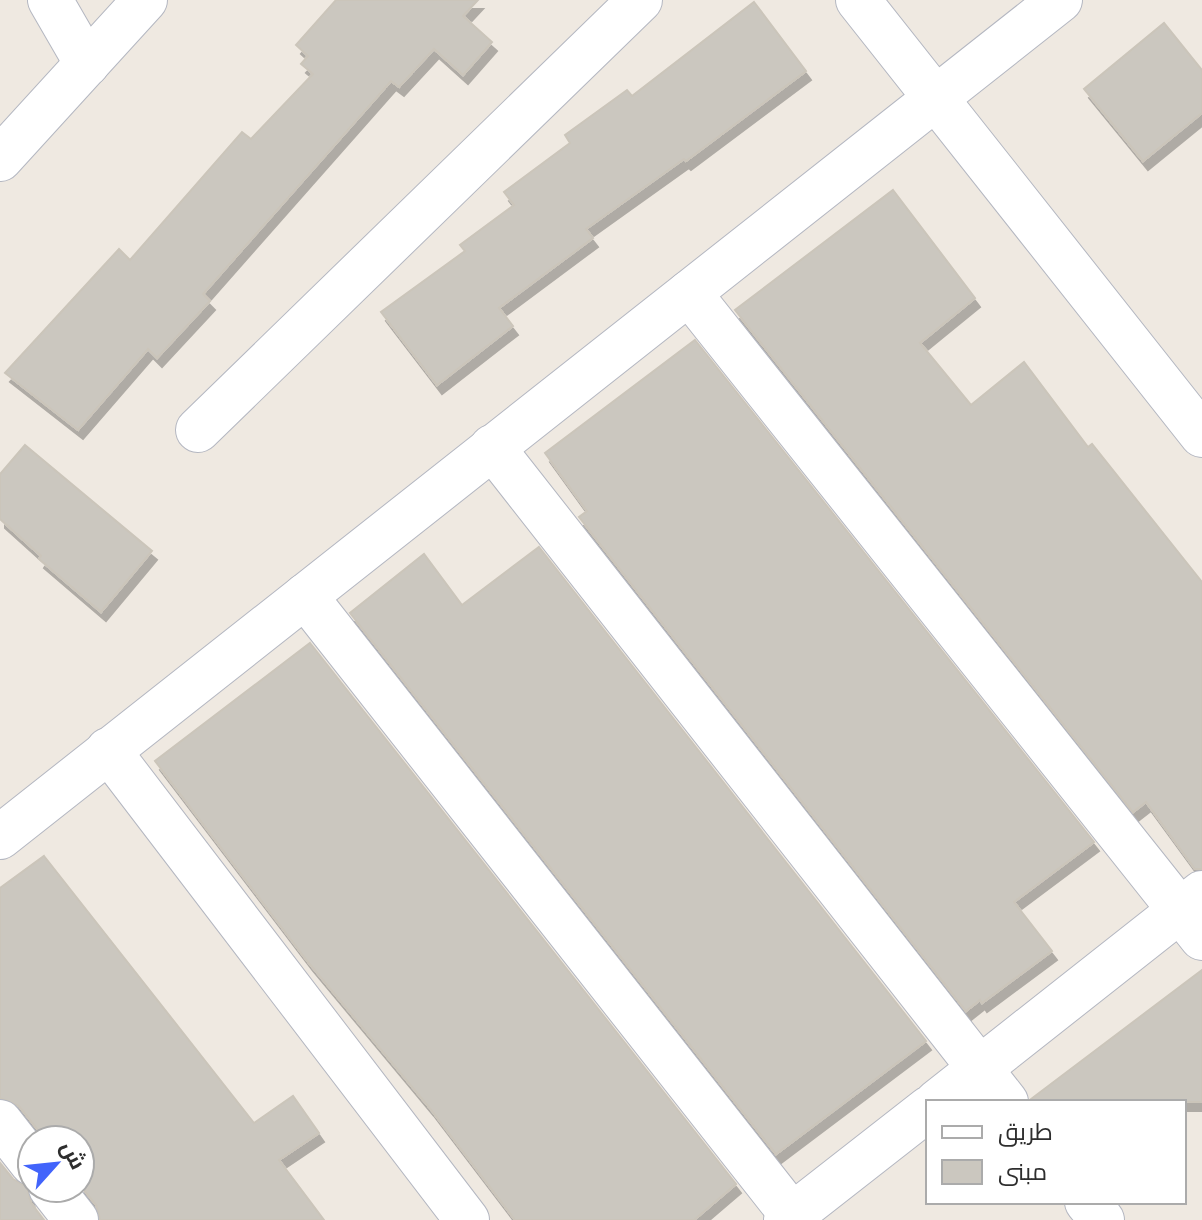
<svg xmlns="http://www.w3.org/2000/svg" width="1202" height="1220" font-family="'Work Sans',Cairo,sans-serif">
	<defs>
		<filter id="shadow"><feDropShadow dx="5" dy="9" stdDeviation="0" flood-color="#0004"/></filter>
	</defs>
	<rect width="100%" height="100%" fill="#efe9e1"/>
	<g fill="#cbc7bf" stroke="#cbc5ba" stroke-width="2" filter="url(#shadow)">
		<path d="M336 0H478L463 16 492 42 463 75 434 49 399 87 391 81 203 294 210 301 157 358 148 349 78 430 5 373 119 249 130 260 242 132 251 139 313 74 301 64 308 56 296 45Z"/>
		<path d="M754 2 806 71 686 161 684 159 586 229 593 238 499 308 513 326 437 385 381 312 465 251 460 245 514 205 504 192 570 143 565 135 627 90 632 96Z"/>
		<path d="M1164 23 1202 70V113L1143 161 1084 89Z"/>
		<path d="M893 190 975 298 920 343 971 405 1024 362 1088 447 1092 444 1202 582V869H1195L1146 802 1133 812 735 310Z"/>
		<path d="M695 340 1094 842 1014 902 1052 951 982 1003 980 1000 966 1011 579 517 587 511 545 453Z"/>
		<path d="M25 445 152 551 101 612 39 559 41 556 0 519V474Z"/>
		<path d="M539 547 926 1041 776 1154 350 613 424 554 462 605Z"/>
		<path d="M310 643 736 1184 694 1220H515L429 1107 308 962 155 761Z"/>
		<path d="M44 856 254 1123 293 1096 319 1133 279 1160 324 1220H100L96 1205 80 1185V1140H46L19 1106 0 1098V888Z"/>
		<path d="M1202 970V1102H1030L1031 1099Z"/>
		<path d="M0 1163 13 1179 27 1187 31 1203 44 1220H0Z"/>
	</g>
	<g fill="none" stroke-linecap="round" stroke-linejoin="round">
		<defs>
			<g id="minor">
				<path d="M50 0 87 64"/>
				<path d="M858 0 1202 435"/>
				<path d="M0 159 145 0"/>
				<path d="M689 293 1202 938"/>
				<path d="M198 430 640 0"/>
				<path d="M492 447 1006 1102"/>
				<path d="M305 596 796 1220"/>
				<path d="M108 750 467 1220"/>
				<path d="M0 837 1060 0"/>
				<path d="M937 1102 1202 893"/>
				<path d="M0 1122 32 1163"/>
				<path d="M51 1188 76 1220"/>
				<path d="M1087 1202 1102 1220"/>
				<path d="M786 1220 928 1109"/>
			</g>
		</defs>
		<use href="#minor" stroke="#b4b7c1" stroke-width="46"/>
		<use href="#minor" stroke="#fff" stroke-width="44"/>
	</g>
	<rect x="926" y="1100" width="260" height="104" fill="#ffffff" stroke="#ababab" stroke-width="2"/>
	<rect x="942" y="1126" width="40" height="12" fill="#ffffff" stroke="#ababab" stroke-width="2"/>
	<text x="998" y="1140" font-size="24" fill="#2e2e2e">طريق</text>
	<rect x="942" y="1160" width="40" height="24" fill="#cbc7bf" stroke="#ababab" stroke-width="2"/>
	<text x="998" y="1180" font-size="24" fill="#2e2e2e">مبنى</text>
	<g transform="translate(56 1164) rotate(63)"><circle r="38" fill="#ffffff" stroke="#ababab" stroke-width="2"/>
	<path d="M0-6L14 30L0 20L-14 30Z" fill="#4264fb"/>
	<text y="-12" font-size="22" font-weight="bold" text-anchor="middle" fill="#2e2e2e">ش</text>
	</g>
</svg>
